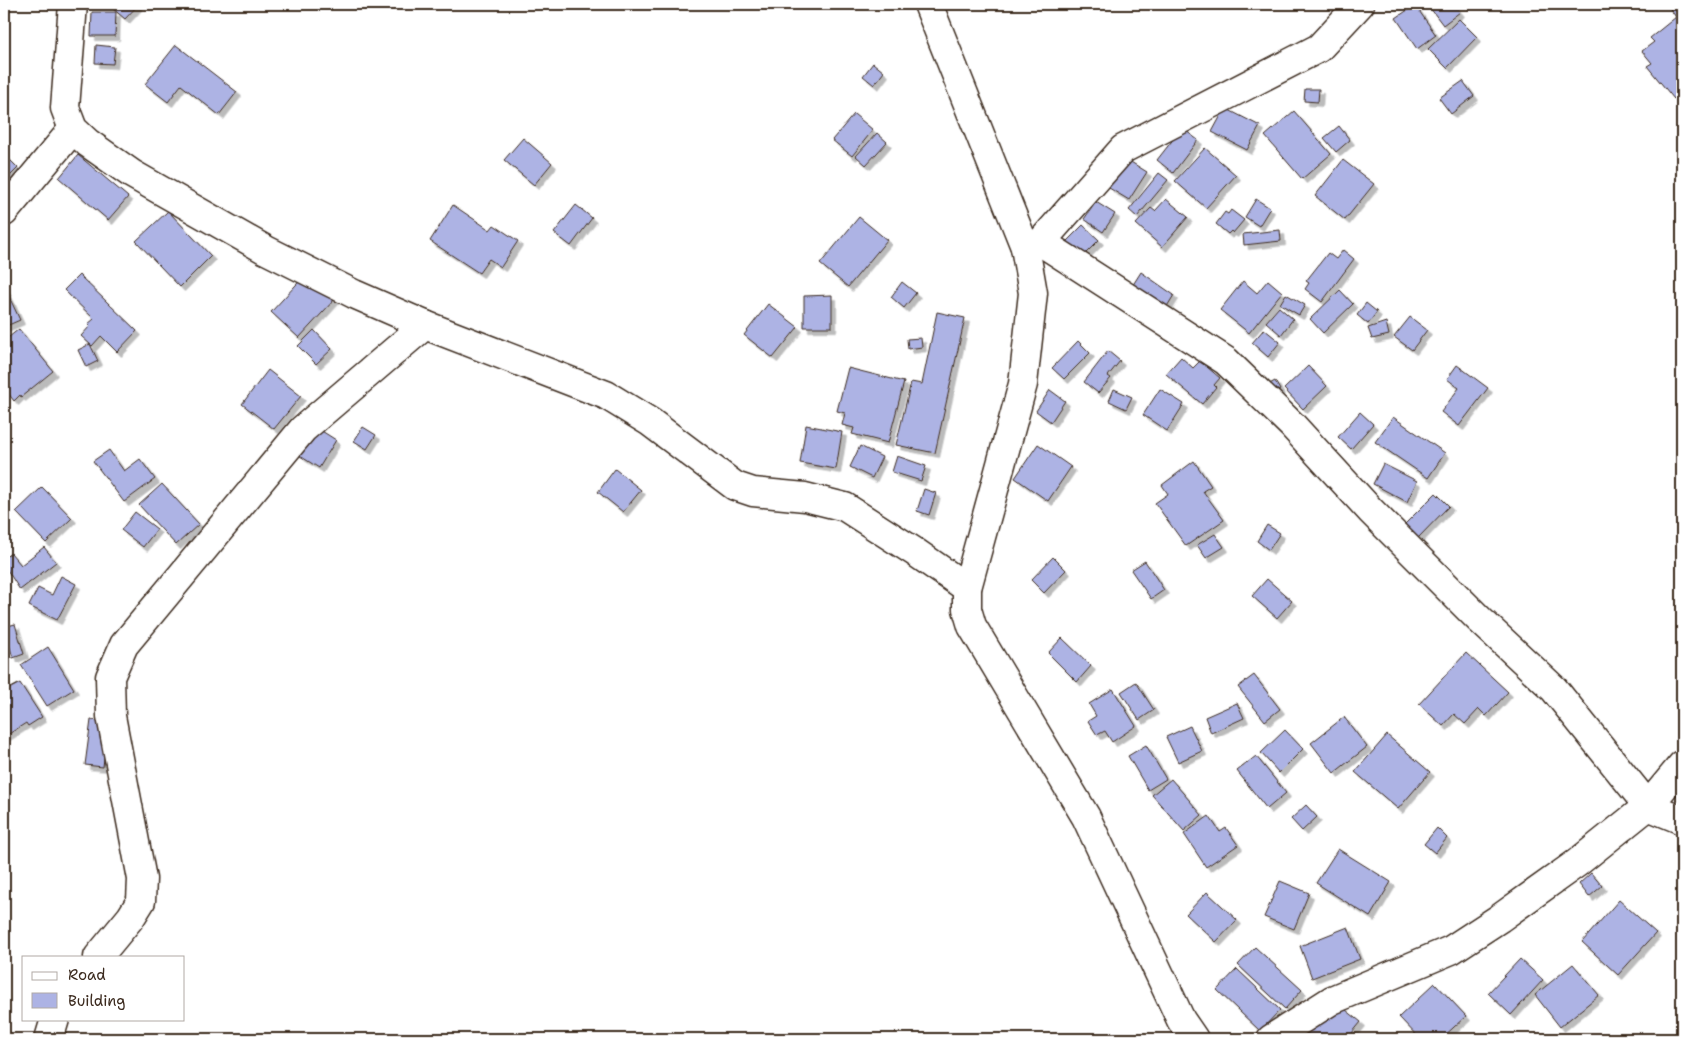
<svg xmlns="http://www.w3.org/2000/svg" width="1686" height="1043" font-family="'Shantell Sans',sans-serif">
	<defs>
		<filter id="shadow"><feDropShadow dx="4.5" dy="4.5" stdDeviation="0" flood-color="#0004"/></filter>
	</defs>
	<rect width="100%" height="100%" fill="#fff"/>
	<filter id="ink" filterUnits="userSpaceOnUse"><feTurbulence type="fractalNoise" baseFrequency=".02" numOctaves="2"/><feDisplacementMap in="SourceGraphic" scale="10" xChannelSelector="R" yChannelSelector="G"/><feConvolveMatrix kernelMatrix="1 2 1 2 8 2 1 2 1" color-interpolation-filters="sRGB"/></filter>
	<g filter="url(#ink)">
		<g fill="#adb3e4" stroke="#3b2a1e" filter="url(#shadow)">
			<path d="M114 4H139L125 19 111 7Z"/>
			<path d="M1427 4H1453L1460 12 1443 25Z"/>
			<path d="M1677 4H1682V92L1674 99 1647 66 1652 63 1642 51 1654 42 1650 38 1676 17 1670 9Z"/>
			<path d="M1415 5 1436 35 1417 49 1396 18Z"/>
			<path d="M92 12H116L115 36H91Z"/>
			<path d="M1459 19 1477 37 1447 68 1428 49Z"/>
			<path d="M96 45 115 47 113 64 95 63Z"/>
			<path d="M176 45 237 92 219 115 181 85 168 102 145 84Z"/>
			<path d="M873 63 884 72 874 85 863 76Z"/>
			<path d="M1463 81 1474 96 1451 114 1439 98Z"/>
			<path d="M1305 89H1319L1318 102 1304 101Z"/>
			<path d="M1225 108 1260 126 1247 150 1212 132Z"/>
			<path d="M1294 111 1331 154 1302 179 1265 136Z"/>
			<path d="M854 114 873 130 852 156 832 140Z"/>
			<path d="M1339 126 1350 140 1336 152 1324 138Z"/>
			<path d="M1182 128 1198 140 1173 173 1157 160Z"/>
			<path d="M877 133 887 142 866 165 856 156Z"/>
			<path d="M523 138 552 163 534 185 504 160Z"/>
			<path d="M1205 148 1236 175 1206 208 1175 181Z"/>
			<path d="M4 154 18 168 4 182Z"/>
			<path d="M78 155 128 197 108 220 59 178Z"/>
			<path d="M1126 159 1147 172 1129 200 1109 188Z"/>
			<path d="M1343 160 1374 184 1345 220 1315 196Z"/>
			<path d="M1159 173 1168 180 1137 217 1129 210Z"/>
			<path d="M1166 199 1188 217 1162 247 1136 224 1151 208 1155 211Z"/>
			<path d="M1256 199 1270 208 1259 226 1245 217Z"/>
			<path d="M1096 202 1115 214 1103 232 1084 219Z"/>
			<path d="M453 205 490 230 494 225 518 241 501 267 489 259 479 273 430 241Z"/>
			<path d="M576 205 592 218 571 246 554 233Z"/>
			<path d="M1231 210 1244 220 1233 233 1231 231 1228 234 1216 224 1225 212 1228 214Z"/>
			<path d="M168 211 211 256 180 287 136 241Z"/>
			<path d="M859 217 887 240 848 287 820 264Z"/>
			<path d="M1083 225 1099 240 1083 256 1067 241Z"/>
			<path d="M1280 230 1281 241 1244 245 1243 234Z"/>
			<path d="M1343 250 1354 259 1322 302 1305 289 1309 283 1306 281 1328 253 1336 259Z"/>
			<path d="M1141 272 1174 295 1163 313 1129 291Z"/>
			<path d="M307 273 335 299 299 338 271 312Z"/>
			<path d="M79 275 137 331 117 352 101 336 92 346 81 336 90 326 88 324 94 319 64 290Z"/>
			<path d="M1268 280 1282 292 1249 333 1220 310 1243 281 1257 293Z"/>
			<path d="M902 282 916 293 904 308 891 297Z"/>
			<path d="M4 286 20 320 4 327Z"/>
			<path d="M1340 290 1353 304 1323 333 1310 319Z"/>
			<path d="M1286 294 1305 305 1299 315 1280 304Z"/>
			<path d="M832 295V327H804V296Z"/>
			<path d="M1366 303 1377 312 1368 324 1357 315Z"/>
			<path d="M768 304 798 327 773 358 744 335Z"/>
			<path d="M1279 307 1293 319 1281 335 1266 322Z"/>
			<path d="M937 312 965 318 935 453 896 445 911 382 922 384Z"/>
			<path d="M1410 317 1427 330 1412 350 1394 337Z"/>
			<path d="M1386 322 1389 335 1372 339 1368 328Z"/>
			<path d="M19 329 53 371 21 397 20 395 14 401 4 388V386L9 382 4 376V341Z"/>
			<path d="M1264 329 1280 342 1268 357 1252 343Z"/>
			<path d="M314 330 332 349 316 364 298 346Z"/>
			<path d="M921 338 922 347 908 349 907 339Z"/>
			<path d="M1078 341 1090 353 1064 379 1052 368Z"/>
			<path d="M90 344 98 361 86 367 78 350Z"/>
			<path d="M1108 351 1120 361 1108 376 1111 378 1098 393 1084 382Z"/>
			<path d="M1181 357 1193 368 1200 361 1220 378 1214 385 1216 387 1202 404 1166 374Z"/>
			<path d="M1457 365 1488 388 1459 426 1441 412 1459 388 1447 379Z"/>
			<path d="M1308 366 1327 386 1303 409 1284 389Z"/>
			<path d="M848 368 904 382 888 443 852 434 854 428 842 425 845 413 837 411Z"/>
			<path d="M268 370 301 396 274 429 242 404Z"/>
			<path d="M1275 381 1280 390 1267 397 1262 388Z"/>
			<path d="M1114 389 1132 397 1126 409 1109 401Z"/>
			<path d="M1160 389 1184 404 1167 431 1143 415Z"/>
			<path d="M1050 390 1065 401 1051 422 1036 411Z"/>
			<path d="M1360 412 1373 424 1351 449 1338 437Z"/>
			<path d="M1393 417 1445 453 1428 478 1375 442Z"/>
			<path d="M806 425 842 432 836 469 800 463Z"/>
			<path d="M363 427 376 435 367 449 354 441Z"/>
			<path d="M317 428 336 440 319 468 300 456Z"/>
			<path d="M1038 444 1071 467 1048 501 1015 478Z"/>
			<path d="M860 446 882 457 872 478 850 467Z"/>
			<path d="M109 450 124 471 140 459 155 479 124 502 93 461Z"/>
			<path d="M897 456 926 466 921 481 892 472Z"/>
			<path d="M1194 461 1211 486 1203 491 1224 520 1186 546 1155 503 1168 494 1162 485Z"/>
			<path d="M1383 464 1417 481 1407 502 1373 484Z"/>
			<path d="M615 469 641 490 623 512 598 492Z"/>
			<path d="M162 484 199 524 176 545 139 505Z"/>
			<path d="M42 487 72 518 46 543 16 512Z"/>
			<path d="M924 489 936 493 929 515 917 511Z"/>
			<path d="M1436 493 1449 506 1418 538 1404 525Z"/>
			<path d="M135 512 157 529 143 547 121 530Z"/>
			<path d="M1267 525 1280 533 1269 550 1257 541Z"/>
			<path d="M1215 534 1224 547 1206 558 1197 545Z"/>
			<path d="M44 547 56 562 20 590 4 565V558L11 553 21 565Z"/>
			<path d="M1053 557 1066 570 1044 593 1031 580Z"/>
			<path d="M1145 561 1164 590 1151 599 1131 570Z"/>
			<path d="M61 576 76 584 57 620 29 606 38 588 52 595Z"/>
			<path d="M1267 579 1292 601 1277 618 1252 596Z"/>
			<path d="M15 624 24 654 13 658 4 627Z"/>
			<path d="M1062 638 1091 666 1077 682 1048 653Z"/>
			<path d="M48 647 74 689 47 706 21 665Z"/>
			<path d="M1466 653 1508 692 1486 716 1479 709 1465 724 1454 714 1443 726 1419 704Z"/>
			<path d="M1254 675 1280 709 1265 721 1238 687Z"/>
			<path d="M1136 682 1154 710 1139 720 1121 692Z"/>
			<path d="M20 683 42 717 28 726 26 723 4 737V687L6 685 9 689Z"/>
			<path d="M1113 689 1136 726 1112 742 1105 731 1097 735 1088 721 1096 716 1089 704Z"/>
			<path d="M1237 703 1244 718 1211 733 1205 717Z"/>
			<path d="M1344 717 1367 747 1334 773 1311 743Z"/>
			<path d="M91 720 108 722 103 767 85 765Z"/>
			<path d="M1190 726 1202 751 1178 762 1166 737Z"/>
			<path d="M1285 730 1303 749 1279 773 1261 753Z"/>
			<path d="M1387 735 1430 772 1398 809 1355 772Z"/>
			<path d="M1146 745 1166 779 1148 790 1128 756Z"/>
			<path d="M1256 756 1286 793 1267 809 1237 771Z"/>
			<path d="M1171 779 1202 815 1184 831 1152 795Z"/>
			<path d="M1306 805 1317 817 1302 831 1291 819Z"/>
			<path d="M1209 816 1220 832 1226 828 1238 845 1206 867 1184 834Z"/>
			<path d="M1437 828 1447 838 1435 853 1424 844Z"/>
			<path d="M1338 849 1391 882 1370 917 1316 883Z"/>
			<path d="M1591 873 1602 886 1589 897 1579 884Z"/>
			<path d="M1280 881 1309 893 1294 929 1264 917Z"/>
			<path d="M1207 892 1237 920 1216 942 1186 914Z"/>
			<path d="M1619 900 1656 933 1618 975 1582 942Z"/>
			<path d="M1348 927 1360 959 1312 978 1300 946Z"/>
			<path d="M1255 947 1302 990 1285 1009 1238 965Z"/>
			<path d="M1520 959 1543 980 1511 1015 1488 993Z"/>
			<path d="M1573 964 1599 995 1560 1027 1535 995Z"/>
			<path d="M1237 969 1280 1010 1260 1031 1217 990Z"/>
			<path d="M1435 983 1466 1016 1441 1039H1420L1399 1017Z"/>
			<path d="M1331 998 1361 1022 1347 1039H1296Z"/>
		</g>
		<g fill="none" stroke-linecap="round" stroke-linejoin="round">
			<defs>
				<g id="street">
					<path d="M73 4 65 108 73 129 88 143 132 174 266 250 354 294 425 325 606 395 650 422 735 486 753 492 805 497 845 507 915 552 967 588"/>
					<path d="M4 212 73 129"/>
					<path d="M1041 242 1226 361 1292 425 1371 511 1480 620 1554 689 1648 806 1682 820"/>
					<path d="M1025 247 1041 242 1123 149 1319 48 1360 4"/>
					<path d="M98 957 131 917 141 901 142 879 111 716 110 677 124 645 303 429 425 325"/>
					<path d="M49 1039 55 1019"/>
					<path d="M1271 1039 1332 1000 1451 950 1500 918 1577 863 1648 806 1682 765"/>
				</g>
				<path id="secondary" d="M928 4 1025 247 1033 293 1023 384 967 588V609L972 626 1086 817 1181 1020 1194 1039"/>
			</defs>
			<use href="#street" stroke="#3b2a1e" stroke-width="31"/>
			<use href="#secondary" stroke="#3b2a1e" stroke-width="31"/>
			<use href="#street" stroke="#fff" stroke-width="28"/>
			<use href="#secondary" stroke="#fff" stroke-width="28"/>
		</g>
	</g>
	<rect width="1686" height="1043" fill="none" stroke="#fff" stroke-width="20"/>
	<rect x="10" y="10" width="1666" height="1023" fill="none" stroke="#3b2a1e" stroke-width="2" filter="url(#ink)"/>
	<rect x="22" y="956" width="162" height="65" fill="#ffffff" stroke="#b1aaa5"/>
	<rect x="32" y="972" width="25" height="8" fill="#ffffff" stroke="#b1aaa5"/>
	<text x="68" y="980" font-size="15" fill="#3b2a1e">Road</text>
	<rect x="32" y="993" width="25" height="15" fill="#adb3e4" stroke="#b1aaa5"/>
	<text x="68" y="1006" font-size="15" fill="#3b2a1e">Building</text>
</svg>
